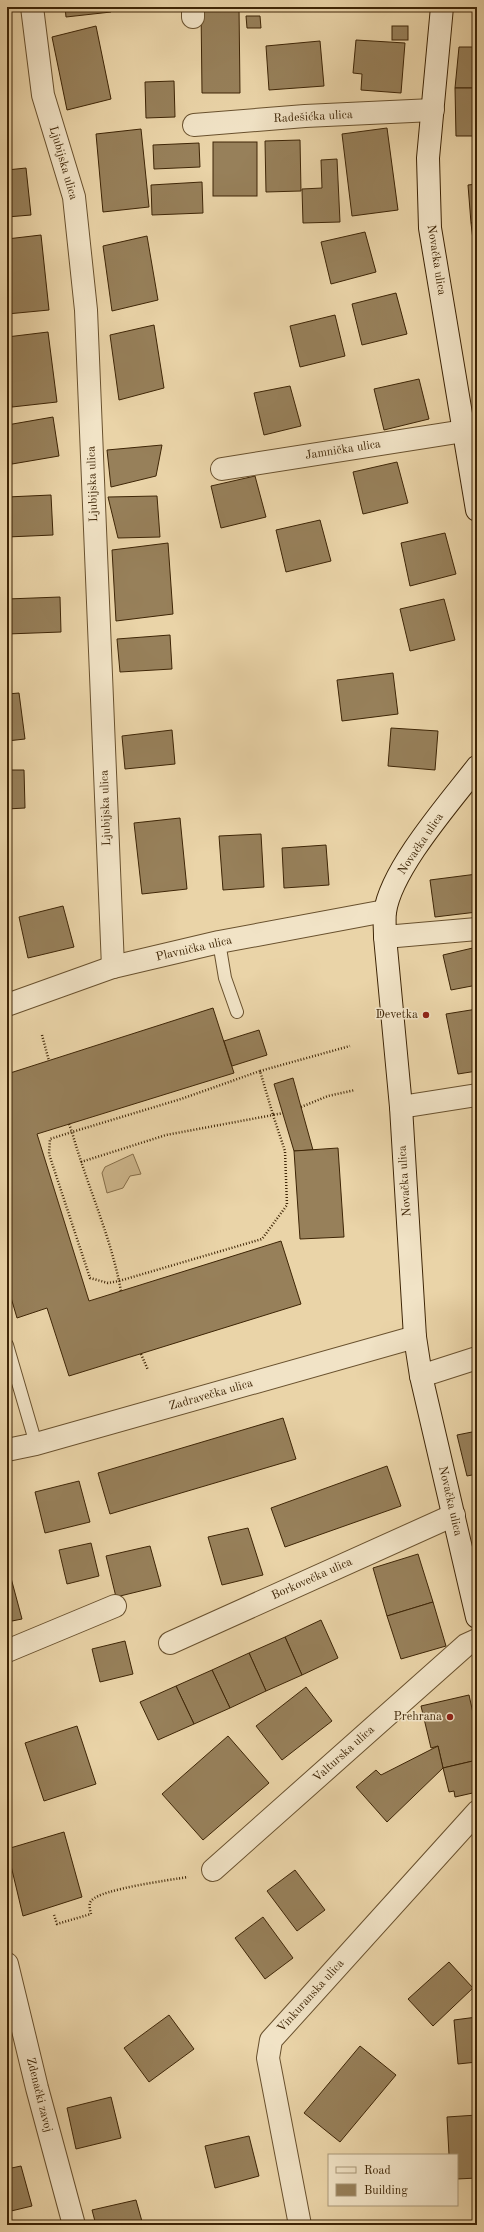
<svg xmlns="http://www.w3.org/2000/svg" width="484" height="2232" font-family="'Old Standard TT',serif">
	<rect width="100%" height="100%" fill="#ead4a8"/>
	<filter id="stains"><feTurbulence type="fractalNoise" baseFrequency=".005" numOctaves="4"/><feColorMatrix values="0 0 0 0 .2 0 0 0 0 .09 0 0 0 0 .02 0 0 0 .5 -.17"/></filter>
	<radialGradient id="worn" r=".72"><stop offset=".6" stop-color="#630" stop-opacity="0"/><stop offset="1" stop-color="#630" stop-opacity=".3"/></radialGradient>
	<path fill="#cdb68c" stroke="#866e49" d="M133 1154 141 1174 130 1176 123 1188 107 1193 102 1173 105 1167Z"/>
	<g fill="#97805a" stroke="#3e2506">
		<path d="M65 7H110L111 12 66 17Z"/>
		<path d="M201 7H239L240 93H202Z"/>
		<path d="M246 16H260L261 28H247Z"/>
		<path d="M96 26 111 99 67 110 52 37Z"/>
		<rect x="392" y="26" width="16" height="14"/>
		<path d="M356 40 405 43 401 93 361 90 362 74 353 73Z"/>
		<path d="M320 41 324 86 269 90 266 46Z"/>
		<path d="M459 47H477V88H455Z"/>
		<path d="M174 81 175 117 146 118 145 82Z"/>
		<path d="M455 88H477V136H456Z"/>
		<path d="M387 128 398 210 352 216 342 134Z"/>
		<path d="M141 129 149 207 103 212 96 134Z"/>
		<path d="M7 132H10L11 163H7Z"/>
		<path d="M300 140 301 191 266 192 265 141Z"/>
		<rect x="213" y="142" width="44" height="54"/>
		<path d="M199 143 200 167 154 169 153 145Z"/>
		<path d="M337 159 340 222 303 223 302 189 322 188 321 160Z"/>
		<path d="M26 168 31 215 7 217V170Z"/>
		<path d="M202 182 203 213 152 215 151 185Z"/>
		<path d="M477 184V223H471L468 185Z"/>
		<path d="M471 223H477V257H475Z"/>
		<path d="M365 232 376 272 331 284 321 242Z"/>
		<path d="M41 235 49 310 7 314V239Z"/>
		<path d="M147 236 158 300 112 311 103 246Z"/>
		<path d="M475 257H477V287Z"/>
		<path d="M396 293 407 334 362 345 352 304Z"/>
		<path d="M335 315 345 356 300 367 290 326Z"/>
		<path d="M154 325 164 388 119 400 110 335Z"/>
		<path d="M48 332 57 402 12 407 7 369V337Z"/>
		<path d="M419 379 429 419 384 430 374 389Z"/>
		<path d="M290 386 301 426 264 435 254 393Z"/>
		<path d="M53 417 59 456 12 464 7 425Z"/>
		<path d="M162 445 156 476 111 487 107 450Z"/>
		<path d="M397 462 408 503 363 514 353 472Z"/>
		<path d="M255 476 266 517 221 528 211 486Z"/>
		<path d="M51 495 53 535 7 537V497Z"/>
		<path d="M157 496 160 537 118 538 108 497Z"/>
		<path d="M320 520 331 561 286 572 276 530Z"/>
		<path d="M445 533 456 574 410 586 401 543Z"/>
		<path d="M168 543 173 614 116 621 112 550Z"/>
		<path d="M60 597 61 632 7 634V599Z"/>
		<path d="M444 599 455 640 410 651 400 609Z"/>
		<path d="M170 635 172 669 120 672 117 639Z"/>
		<path d="M393 673 398 714 342 721 337 680Z"/>
		<path d="M19 693 25 739 7 741V694Z"/>
		<path d="M391 728 438 731 435 770 388 766Z"/>
		<path d="M172 730 175 764 125 769 122 736Z"/>
		<path d="M7 770H24L25 808 7 809Z"/>
		<path d="M180 818 187 889 142 894 134 823Z"/>
		<path d="M261 834 264 887 223 890 219 836Z"/>
		<path d="M326 845 329 885 284 888 282 848Z"/>
		<path d="M477 874V912L435 917 430 880Z"/>
		<path d="M63 906 74 947 28 958 19 917Z"/>
		<path d="M477 947V985L451 990 443 955Z"/>
		<path d="M213 1008 234 1073 37 1134 89 1301 281 1241 301 1304 69 1376 47 1308 17 1318 7 1284V1074Z"/>
		<path d="M477 1009V1071L458 1074 446 1014Z"/>
		<path d="M259 1030 267 1055 232 1066 224 1041Z"/>
		<path d="M293 1078 301 1107 313 1150 294 1151 274 1084Z"/>
		<path d="M338 1148 344 1237 300 1239 294 1151Z"/>
		<path d="M283 1418 296 1459 110 1514 98 1473Z"/>
		<path d="M477 1431V1474L467 1476 457 1435Z"/>
		<path d="M387 1466 401 1506 285 1547 271 1508Z"/>
		<path d="M79 1481 90 1522 45 1533 35 1492Z"/>
		<path d="M248 1528 263 1575 222 1585 208 1537Z"/>
		<path d="M91 1543 99 1576 67 1584 59 1550Z"/>
		<path d="M150 1546 161 1586 116 1597 106 1556Z"/>
		<path d="M418 1554 433 1602 387 1616 373 1568Z"/>
		<path d="M11 1578 22 1619 7 1622V1579Z"/>
		<path d="M433 1602 446 1646 401 1659 387 1616Z"/>
		<path d="M321 1620 338 1658 302 1675 285 1637Z"/>
		<path d="M285 1637 302 1675 266 1691 249 1653Z"/>
		<path d="M125 1641 133 1674 100 1682 92 1649Z"/>
		<path d="M249 1653 266 1691 230 1708 212 1670Z"/>
		<path d="M212 1670 230 1708 194 1724 176 1686Z"/>
		<path d="M176 1686 194 1724 158 1740 140 1702Z"/>
		<path d="M306 1687 332 1721 282 1760 256 1726Z"/>
		<path d="M469 1695 477 1731V1760L443 1768 438 1746 431 1748 421 1706Z"/>
		<path d="M77 1726 96 1784 44 1801 25 1743Z"/>
		<path d="M228 1736 269 1783 203 1840 162 1794Z"/>
		<path d="M438 1746 443 1768 387 1822 356 1787 376 1770 381 1775Z"/>
		<path d="M477 1760V1792L455 1797 454 1791 449 1792 443 1768Z"/>
		<path d="M64 1832 82 1897 23 1916 7 1849Z"/>
		<path d="M295 1870 325 1910 297 1931 267 1891Z"/>
		<path d="M263 1917 293 1958 265 1979 235 1938Z"/>
		<path d="M449 1962 473 1988 433 2026 408 1999Z"/>
		<path d="M169 2015 194 2049 149 2082 124 2048Z"/>
		<path d="M477 2017V2062L458 2064 454 2020Z"/>
		<path d="M360 2046 396 2075 340 2142 304 2113Z"/>
		<path d="M111 2097 121 2138 76 2149 67 2108Z"/>
		<path d="M477 2115V2178L457 2179V2155H449L447 2117Z"/>
		<path d="M249 2136 259 2176 215 2188 205 2146Z"/>
		<path d="M21 2166 32 2206 7 2212V2169Z"/>
		<path d="M136 2200 143 2225H96L92 2210Z"/>
	</g>
	<g fill="none" stroke-linecap="round" stroke-linejoin="round">
		<defs>
			<g id="lane">
				<path d="M219 942 225 978 237 1012"/>
				<path d="M7 1345 36 1444"/>
			</g>
			<g id="street">
				<path d="M32 7 43 95 74 197 86 310 113 967"/>
				<path d="M193 17V7"/>
				<path d="M194 125 305 116 433 110"/>
				<path d="M222 469 464 431"/>
				<path d="M385 937 477 929"/>
				<path d="M7 1005 113 967 219 942 385 911"/>
				<path d="M401 1107 477 1095"/>
				<path d="M421 1376 477 1358"/>
				<path d="M7 1450 36 1444 415 1337"/>
				<path d="M170 1643 454 1515"/>
				<path d="M7 1651 115 1606"/>
				<path d="M213 1870 466 1645 477 1640"/>
				<path d="M7 1964 37 2088 74 2225"/>
				<path d="M300 2225 268 2058 271 2040 477 1812"/>
			</g>
			<g id="secondary">
				<path d="M442 7 428 158 430 228 477 510"/>
				<path d="M477 767C450 802 391 869 385 912 384 920 385 929 385 937L401 1107 415 1337 421 1376 477 1617"/>
			</g>
		</defs>
		<use href="#lane" stroke="#69512e" stroke-width="14"/>
		<use href="#street" stroke="#69512e" stroke-width="24"/>
		<use href="#secondary" stroke="#3e2506" stroke-width="24"/>
		<g stroke="#3e2506" stroke-width="2.5" stroke-dasharray="1 2" stroke-linecap="butt">
			<path d="M42 1035 49 1061"/>
			<path d="M260 1071 350 1046"/>
			<path d="M301 1107 328 1096 355 1090"/>
			<path d="M69 1124 72 1132 50 1139 49 1154 90 1278 108 1283 119 1281 121 1291"/>
			<path d="M81 1162 166 1135 273 1115 285 1151 287 1205 262 1239 119 1281C108 1230 86 1182 72 1132L181 1099 260 1071 273 1115 283 1113"/>
			<path d="M141 1354 148 1370"/>
			<path d="M54 1915 57 1924 91 1914C90 1910 88 1903 92 1900 102 1889 170 1880 188 1877"/>
		</g>
		<use href="#lane" stroke="#f1e3c6" stroke-width="12"/>
		<use href="#street" stroke="#f1e3c6" stroke-width="22"/>
		<use href="#secondary" stroke="#f1e3c6" stroke-width="22"/>
	</g>
	<g fill="#8f2418" stroke="#f1e3c6" stroke-width="1.5">
		<circle cx="426" cy="1015" r="4"/>
		<circle cx="450" cy="1717" r="4"/>
	</g>
	<g text-anchor="middle" dominant-baseline="central" stroke-width="3" stroke-linejoin="round" paint-order="stroke">
		<g font-size="12" fill="#3e2506" stroke="#f1e3c6">
			<text transform="translate(313 117) rotate(-3)">Radešićka ulica</text>
			<text transform="translate(63 163) rotate(74)">Ljubijska ulica</text>
			<text transform="translate(436 260) rotate(81)">Novačka ulica</text>
			<text transform="translate(343 450) rotate(-9)">Jamnička ulica</text>
			<text transform="translate(93 484) rotate(-92)">Ljubijska ulica</text>
			<text transform="translate(106 808) rotate(-92)">Ljubijska ulica</text>
			<text transform="translate(421 844) rotate(-56)">Novačka ulica</text>
			<text transform="translate(194 949) rotate(-13)">Plavnička ulica</text>
			<text transform="translate(405 1181) rotate(-94)">Novačka ulica</text>
			<text transform="translate(211 1395) rotate(-16)">Zadravečka ulica</text>
			<text transform="translate(450 1501) rotate(77)">Novačka ulica</text>
			<text transform="translate(312 1579) rotate(-24)">Borkovečka ulica</text>
			<text transform="translate(344 1754) rotate(-42)">Valturska ulica</text>
			<text transform="translate(311 1996) rotate(-48)">Vinkuranska ulica</text>
			<text transform="translate(39 2095) rotate(76)">Zdenački zavoj</text>
		</g>
		<g font-size="12" fill="#3e2506" stroke="#f1e3c6" text-anchor="end">
			<text x="418" y="1015">Devetka</text>
			<text x="442" y="1717">Prehrana</text>
		</g>
	</g>
	<rect width="484" height="2232" fill="none" stroke="#ead4a8" stroke-width="24"/>
	<rect x="8" y="8" width="468" height="2216" fill="none" stroke="#3e2506" stroke-width="2"/>
	<rect x="12" y="12" width="460" height="2208" fill="none" stroke="#3e2506"/>
	<rect x="328" y="2154" width="130" height="52" fill="#f1e3c6" stroke="#a99779"/>
	<rect x="336" y="2167" width="20" height="6" fill="#f1e3c6" stroke="#a99779"/>
	<text x="364" y="2174" font-size="12" fill="#3e2506">Road</text>
	<rect x="336" y="2184" width="20" height="12" fill="#97805a" stroke="#a99779"/>
	<text x="364" y="2194" font-size="12" fill="#3e2506">Building</text>
	<rect width="100%" height="100%" filter="url(#stains)"/>
	<rect width="100%" height="100%" fill="url(#worn)"/>
</svg>
